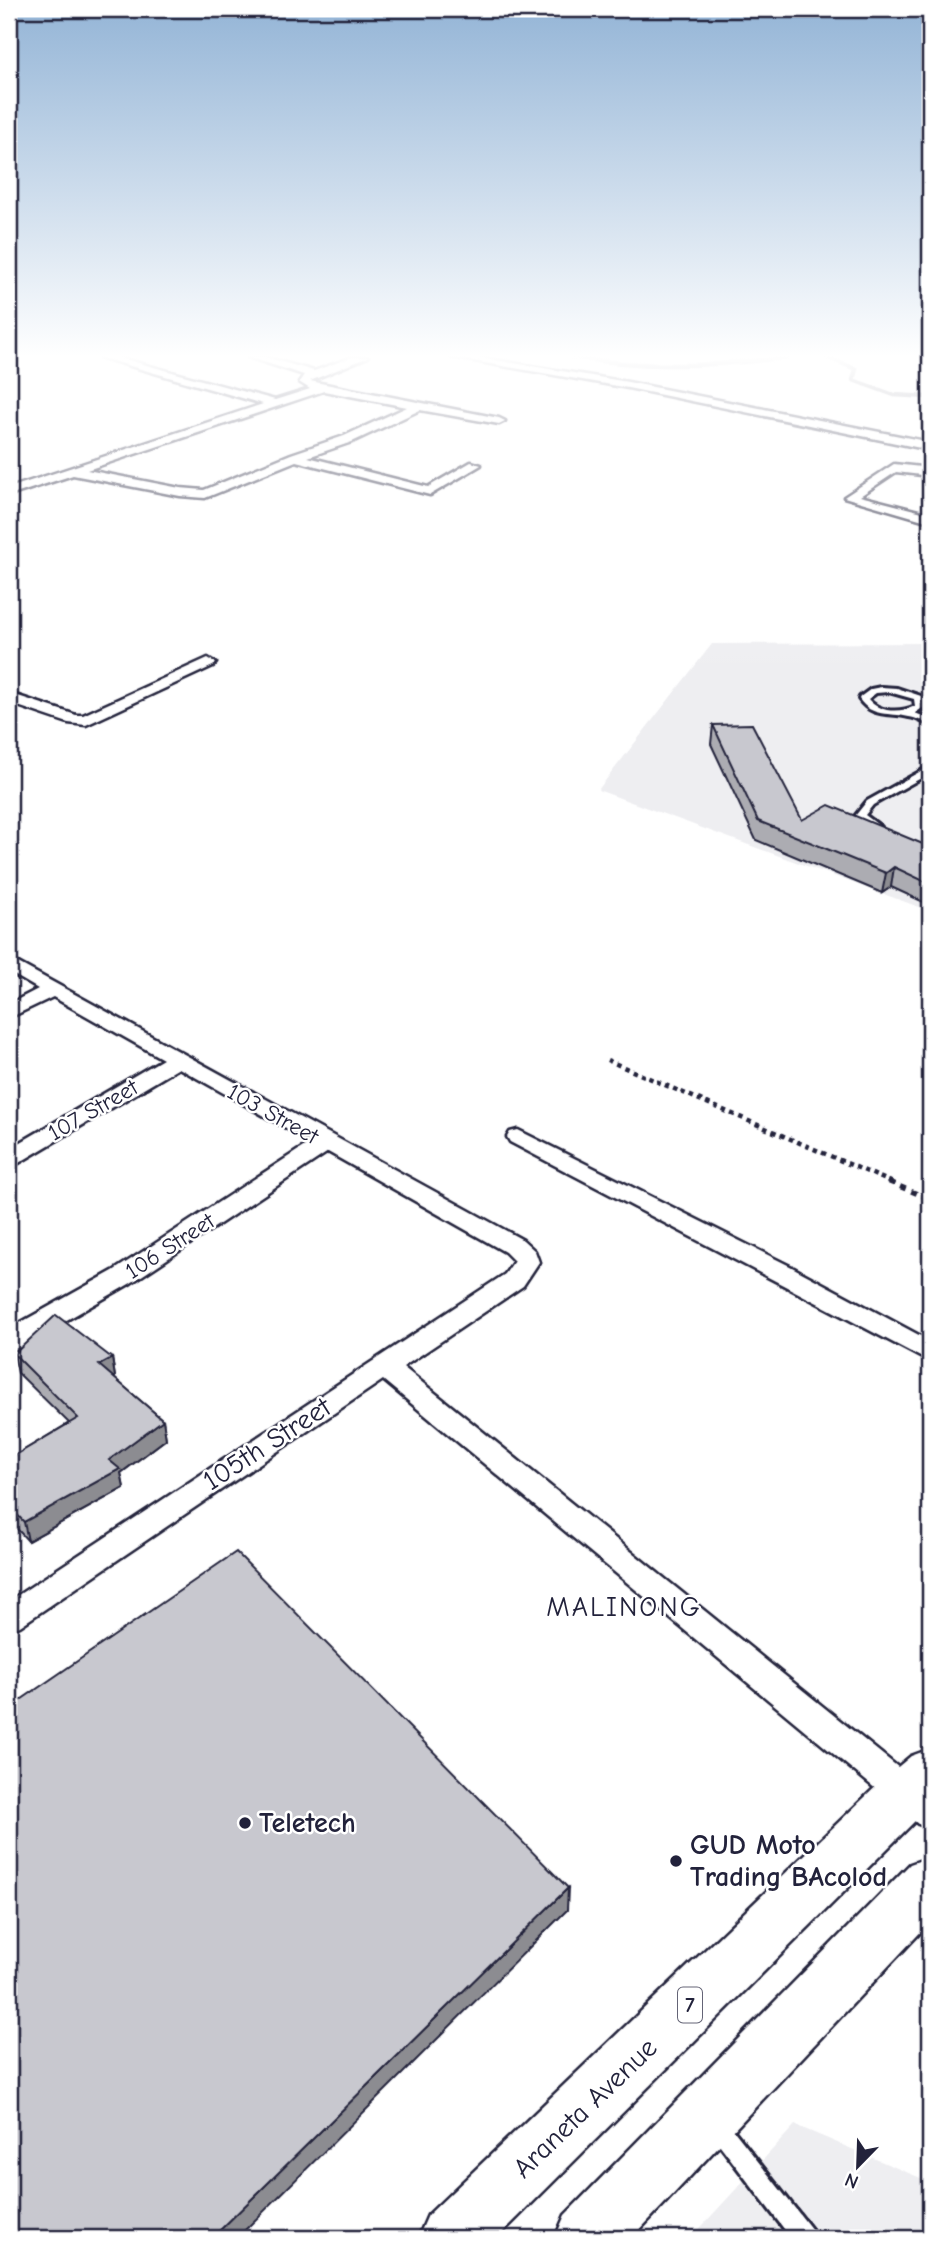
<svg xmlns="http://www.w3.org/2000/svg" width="939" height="2247" font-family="'Comic Neue',sans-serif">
	<rect width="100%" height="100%" fill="#fff"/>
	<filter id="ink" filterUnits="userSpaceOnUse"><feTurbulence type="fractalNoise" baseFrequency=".0143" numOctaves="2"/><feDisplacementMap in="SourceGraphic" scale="14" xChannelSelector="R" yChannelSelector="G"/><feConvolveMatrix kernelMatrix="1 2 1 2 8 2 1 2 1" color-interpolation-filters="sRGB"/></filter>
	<g filter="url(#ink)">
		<g fill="#eeeef1">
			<path d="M930 643V911L598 790 712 644Z"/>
			<path d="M795 2125 930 2182V2238H691Z"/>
		</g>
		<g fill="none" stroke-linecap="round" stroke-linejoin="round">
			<g stroke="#7a7a88" stroke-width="4.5">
				<path d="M573 357C645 369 715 367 787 357"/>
				<path d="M826 357 856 369 853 380 894 395 930 397"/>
			</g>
			<defs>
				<g id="lane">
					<path d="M881 687 897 688 921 696 924 707 915 713 930 719V725C923 722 917 718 909 717 889 712 872 718 859 699L860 697 871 689ZM889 692 914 699 915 706C900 713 879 713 868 699L876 693Z"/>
					<path d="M930 766V773L873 805 865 815 881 827V831H875L855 816 867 801Z"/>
					<path d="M717 2115 724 2118 812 2230 815 2238H791L710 2132 707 2125 710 2118Z"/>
				</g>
				<g id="street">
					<path d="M99 357H117L275 400 310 389 299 382 304 375 248 357H265L314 371 352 357H368L310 381 499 418 505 421 499 424 420 410 352 442 308 457 428 487 471 462 481 465 430 495 296 461 205 498 180 496 73 475 9 496V488L263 404ZM324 391 407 407 344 436 291 454 204 490 180 488 87 470Z"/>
					<path d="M451 357H477L628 382 930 442V450L628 388Z"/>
					<path d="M894 464 930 468V476L896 472 860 496 930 514V522L844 497Z"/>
					<path d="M208 658 216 663 213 666 86 725 68 723 9 703V693L76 715H83Z"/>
					<path d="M9 958 523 1240 535 1251 539 1262 523 1286 403 1367 930 1793V1828L918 1824 383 1380 20 1626 9 1630V1601L505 1274 514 1261 505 1252 328 1152 131 1283 18 1348 9 1350V1329L113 1271 311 1142 179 1068 17 1164 9 1166V1149L163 1059 53 997 9 1018V1004L38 989 9 972Z"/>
					<path d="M518 1130 790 1266 930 1341V1362L510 1142 507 1137 510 1132Z"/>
				</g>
				<g id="primary">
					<path d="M930 1749V1806L497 2238H418L428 2215 887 1776 911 1756Z"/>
					<path d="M930 1857V1922L632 2238H555L565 2215 910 1864Z"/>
				</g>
			</defs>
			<use href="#lane" stroke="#22223b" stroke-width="6"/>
			<use href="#street" stroke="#22223b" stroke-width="5"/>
			<use href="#primary" stroke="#22223b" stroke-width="5"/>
			<path stroke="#22223b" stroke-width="4.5" stroke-dasharray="4.5 4.5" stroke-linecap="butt" d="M607 1060 893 1183"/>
			<path stroke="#22223b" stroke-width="5" stroke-dasharray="6 6" stroke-linecap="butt" d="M889 1182 930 1199"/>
			<use href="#lane" fill="#fff" fill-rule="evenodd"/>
			<use href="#street" fill="#fff" fill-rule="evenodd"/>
			<use href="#primary" fill="#fff" fill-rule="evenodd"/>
		</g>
		<g fill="#acacb2" stroke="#22223b" stroke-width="2">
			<path d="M713 725 802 820 930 847V905L891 887 882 893 756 840 711 744Z"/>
			<path d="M14 1354 112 1358 115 1377 114 1378 163 1420 166 1439 121 1473 124 1488 28 1541 9 1520V1459L69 1423 18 1373Z"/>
		</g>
		<g fill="#8c8c91" stroke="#22223b" stroke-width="2">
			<path d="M894 867 891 887 882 893 886 873Z"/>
			<path d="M112 1358 115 1377 102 1384 99 1365Z"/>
			<path d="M163 1420 166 1439 121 1473 124 1488 28 1541 24 1522Z"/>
			<path d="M568 1888 567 1910 237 2238H212Z"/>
		</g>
		<g fill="#c8c8cf" stroke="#22223b" stroke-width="2">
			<path d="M752 724 802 820 829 805 930 847V884L894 867 886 873 758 821 713 725Z"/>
			<path d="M56 1315 112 1358 99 1365 163 1420 109 1460 120 1469 24 1522 9 1506V1459L78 1418 14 1354Z"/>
			<path d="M236 1552 568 1888 212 2238H9V1708Z"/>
		</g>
	</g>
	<linearGradient id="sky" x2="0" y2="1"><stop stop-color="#93b4d6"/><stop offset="0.53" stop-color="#fff"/><stop offset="1" stop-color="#fff" stop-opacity="0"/></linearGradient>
	<rect width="939" height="672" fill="url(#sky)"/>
	<g fill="#22223b" stroke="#fff" stroke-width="2.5">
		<circle cx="245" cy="1823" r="7"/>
		<circle cx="676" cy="1861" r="7"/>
	</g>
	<g text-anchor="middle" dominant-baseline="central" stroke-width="5" stroke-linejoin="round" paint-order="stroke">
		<rect fill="#fff" stroke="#646476" stroke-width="2" x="678" y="1987.5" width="24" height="35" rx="5"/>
		<g font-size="21" font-weight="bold" fill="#22223b">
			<text x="690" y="2005">7</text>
		</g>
		<g font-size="23" fill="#22223b" stroke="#fff">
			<text transform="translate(93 1110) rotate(-30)">107 Street</text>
			<text transform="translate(273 1114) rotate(29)">103 Street</text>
			<text transform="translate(170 1246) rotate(-33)">106 Street</text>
		</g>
		<g font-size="28" fill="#22223b" stroke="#fff">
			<text transform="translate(267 1444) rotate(-33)">105th Street</text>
			<text transform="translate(585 2108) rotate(-44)">Araneta Avenue</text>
		</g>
		<g font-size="28" letter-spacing="2" fill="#22223b" stroke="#fff">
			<text x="624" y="1607">MALINONG</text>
		</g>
		<g font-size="28" font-weight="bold" fill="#22223b" stroke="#fff" text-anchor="start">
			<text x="259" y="1823">Teletech</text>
			<text x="690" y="1845">GUD Moto<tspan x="690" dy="32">Trading BAcolod</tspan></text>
		</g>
	</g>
	<rect width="939" height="2247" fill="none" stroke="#fff" stroke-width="35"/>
	<rect x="18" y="18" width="904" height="2212" fill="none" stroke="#22223b" stroke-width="2.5" filter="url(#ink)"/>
	<g transform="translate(858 2166) rotate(203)" stroke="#ffffff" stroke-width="5" paint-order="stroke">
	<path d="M0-5L12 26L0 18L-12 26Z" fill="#22223b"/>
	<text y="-10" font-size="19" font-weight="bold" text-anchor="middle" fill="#22223b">N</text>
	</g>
</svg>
